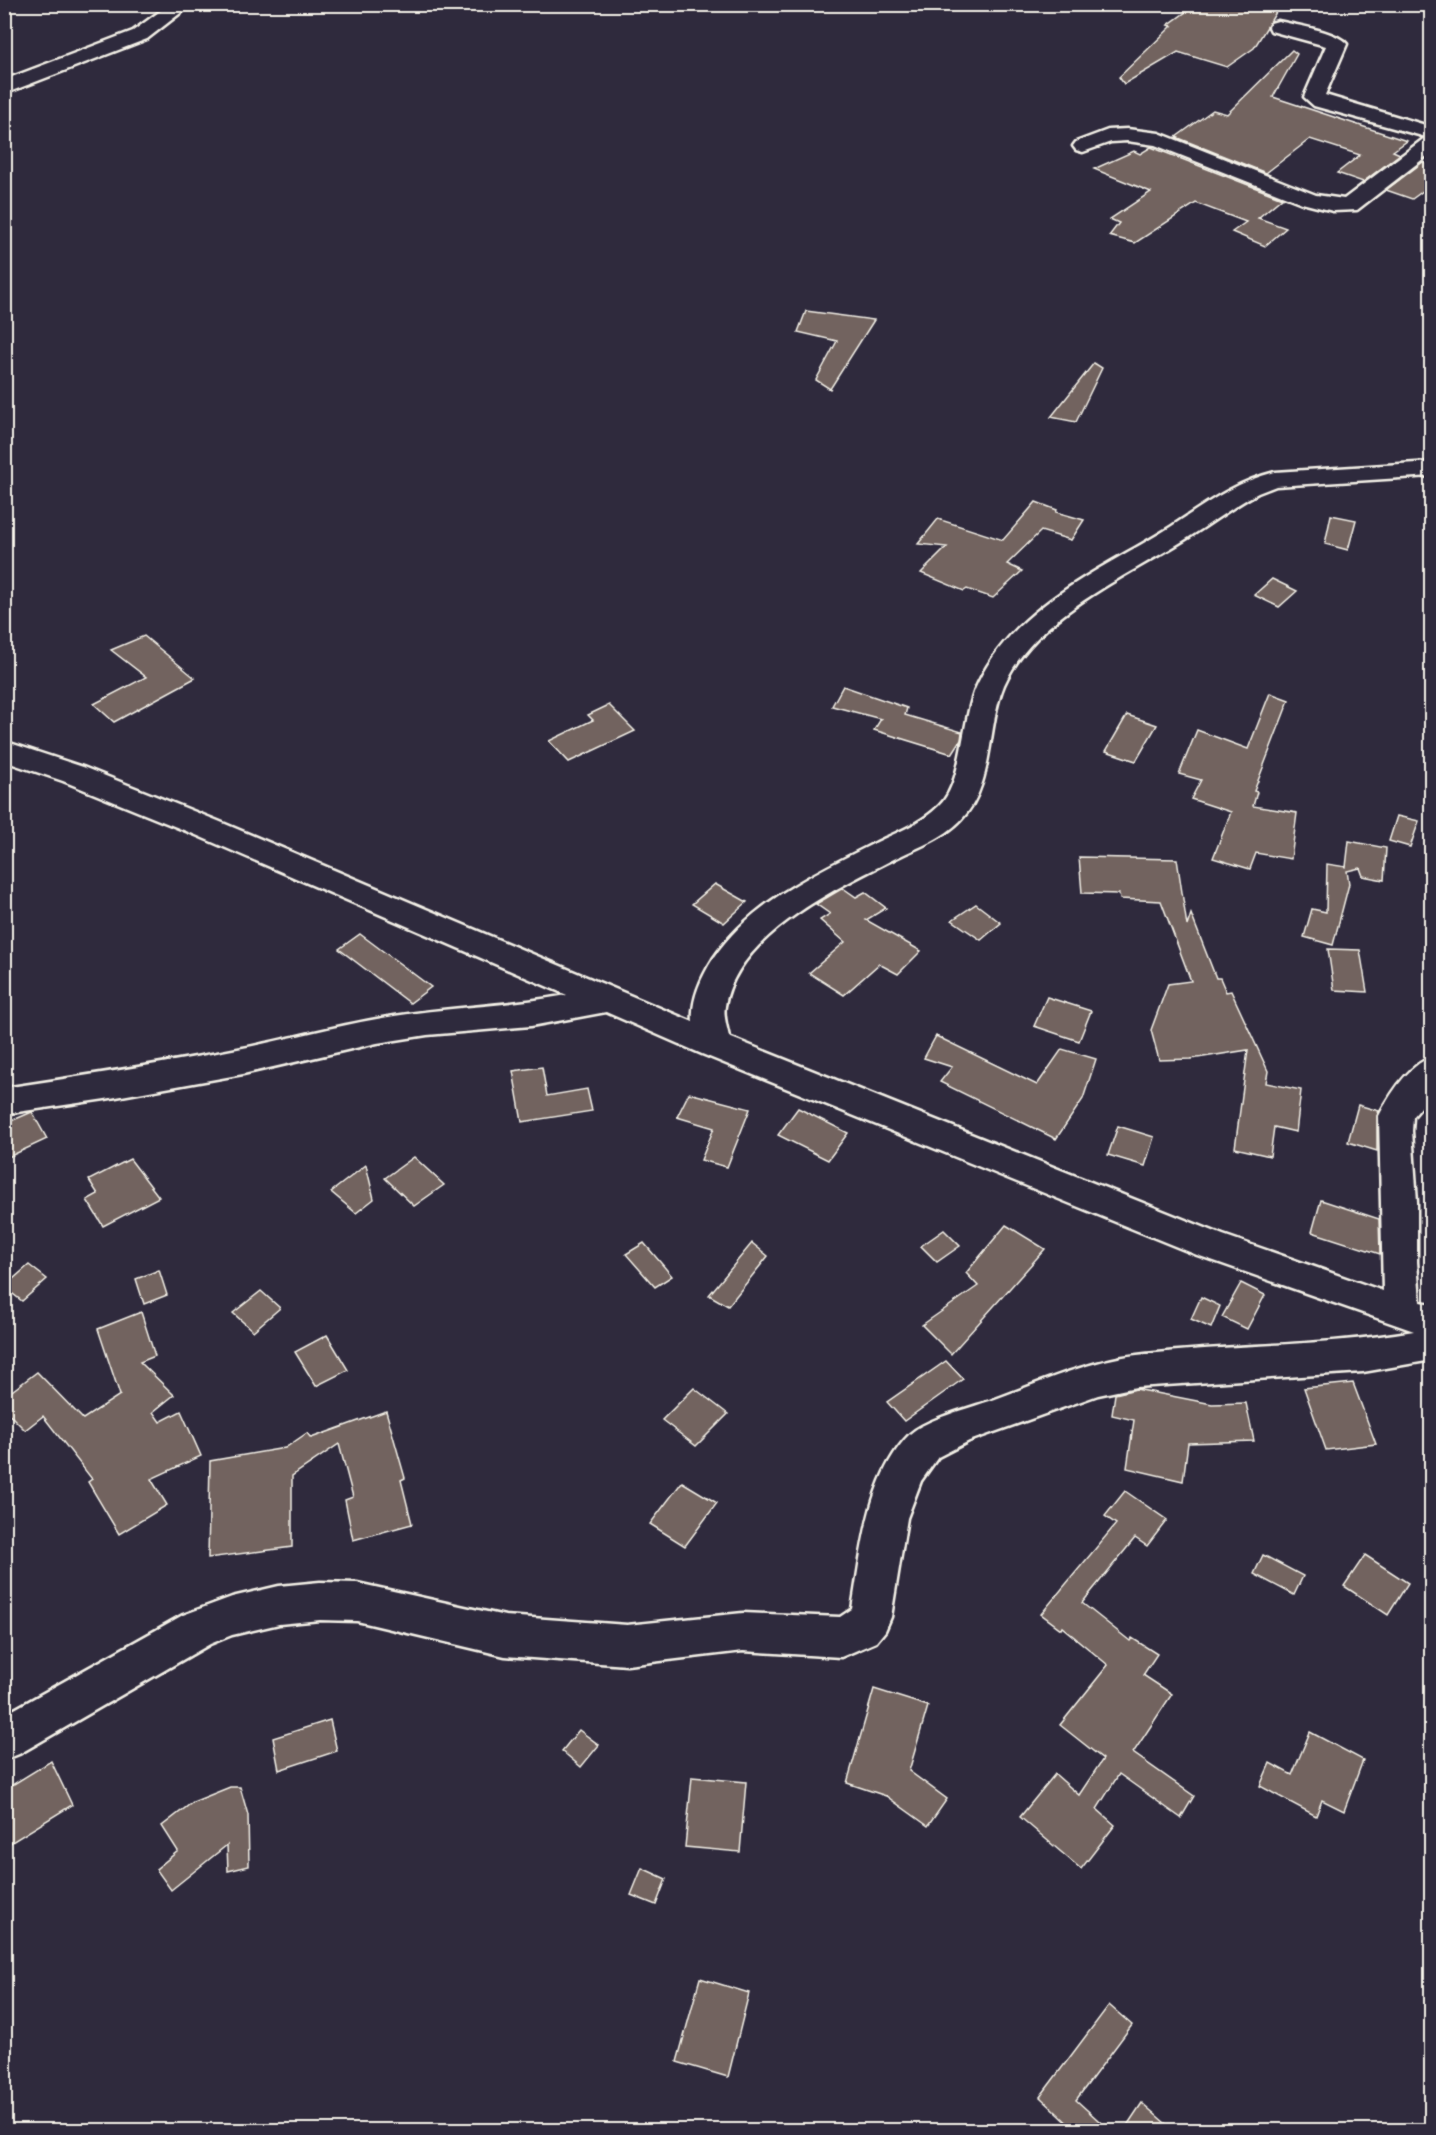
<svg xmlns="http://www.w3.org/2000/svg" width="1436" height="2135" font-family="'Balsamiq Sans',sans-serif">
	<rect width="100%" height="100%" fill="#2f2a3d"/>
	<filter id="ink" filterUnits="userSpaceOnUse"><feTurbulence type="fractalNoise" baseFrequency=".0167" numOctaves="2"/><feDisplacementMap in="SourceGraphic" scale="12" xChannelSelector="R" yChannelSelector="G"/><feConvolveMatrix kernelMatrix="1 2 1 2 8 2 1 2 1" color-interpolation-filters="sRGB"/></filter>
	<g filter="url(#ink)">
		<g fill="#72635f" stroke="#f4f1e8" stroke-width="1.5">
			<path d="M1197 4H1281L1254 48 1227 67 1178 52 1124 84 1119 77 1172 26 1168 25Z"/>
			<path d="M1292 50 1297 54 1273 97 1407 141 1393 151 1400 154 1363 182 1337 173 1360 155 1310 139 1266 173 1176 137 1213 110 1227 114Z"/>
			<path d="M1151 147 1282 198 1258 218 1286 228 1265 246 1232 232 1246 222 1196 203 1135 243 1109 236 1119 223 1110 219 1151 192 1094 169 1134 151 1140 154Z"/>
			<path d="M1423 162 1431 165V185L1412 199 1386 190Z"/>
			<path d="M806 311 874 320 830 389 816 380 837 341 798 332Z"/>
			<path d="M1094 363 1102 368 1076 422 1051 417Z"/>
			<path d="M1036 502 1057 510 1056 512 1084 520 1071 540 1041 531 1007 564 1022 571 993 598 967 589 964 591 921 573 947 547 918 544 938 519 1003 540Z"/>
			<path d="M1331 515 1356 520 1348 550 1325 544Z"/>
			<path d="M1272 579 1297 591 1279 607 1254 595Z"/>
			<path d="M144 636 195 678 114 722 94 704 146 677 111 650Z"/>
			<path d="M843 686 907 708 905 715 962 732 961 740 952 754 874 730 881 719 832 706Z"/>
			<path d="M1270 693 1289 700 1254 791 1257 792 1253 806 1297 813 1291 859 1256 853 1250 869 1213 858 1231 812 1191 799 1201 780 1179 774 1197 730 1248 749Z"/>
			<path d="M609 705 635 731 569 762 549 741 593 720 588 715Z"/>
			<path d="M1127 715 1157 725 1136 761 1106 751Z"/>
			<path d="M1397 816 1419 821 1410 847 1389 841Z"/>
			<path d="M1349 841 1386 848 1384 880 1363 876 1360 868 1347 871 1349 884 1333 945 1304 937 1312 909 1326 912 1327 864 1346 867Z"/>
			<path d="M1079 857 1177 859 1187 926 1191 914 1216 978H1220L1226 992 1231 991 1268 1071 1266 1083 1301 1090 1296 1132 1274 1127 1270 1156 1235 1148 1248 1050 1191 1059 1159 1060 1151 1030 1168 984 1191 981 1161 901 1120 899 1119 894 1082 893Z"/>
			<path d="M715 884 747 902 724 923 692 904Z"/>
			<path d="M843 888 856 897 865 892 886 908 866 920 921 951 898 974 879 964 844 995 809 973 845 942 820 920 830 914 816 904Z"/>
			<path d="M976 904 1001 923 981 940 952 920Z"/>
			<path d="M360 934 431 987 410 1003 339 949Z"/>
			<path d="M1328 949 1360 950 1367 992 1334 990Z"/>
			<path d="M1047 997 1091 1011 1079 1041 1034 1026Z"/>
			<path d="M936 1036 1037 1085 1062 1049 1096 1059 1083 1099 1056 1139 940 1082 952 1067 924 1058Z"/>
			<path d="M542 1067 547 1096 587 1089 592 1111 522 1122 513 1071Z"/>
			<path d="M689 1093 750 1109 727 1167 701 1160 714 1128 677 1117Z"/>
			<path d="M1358 1105 1379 1111 1377 1116V1151L1348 1142Z"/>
			<path d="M798 1108 848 1133 828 1160 778 1135Z"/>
			<path d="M32 1112 47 1139 4 1159V1124Z"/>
			<path d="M1118 1126 1154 1137 1145 1166 1108 1155Z"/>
			<path d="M414 1157 444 1185 414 1206 385 1178Z"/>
			<path d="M130 1159 159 1197 103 1226 87 1200 98 1194 89 1180Z"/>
			<path d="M366 1165 374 1199 356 1213 331 1192Z"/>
			<path d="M1321 1200 1379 1219 1380 1254 1312 1232Z"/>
			<path d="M1006 1225 1045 1249 951 1354 922 1325 978 1286 966 1273Z"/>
			<path d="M944 1230 960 1246 937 1262 921 1246Z"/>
			<path d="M644 1243 672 1276 655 1287 626 1254Z"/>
			<path d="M752 1243 768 1256 728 1306 709 1295Z"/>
			<path d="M29 1265 47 1279 22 1301 4 1287Z"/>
			<path d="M159 1270 167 1295 144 1304 136 1279Z"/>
			<path d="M1241 1283 1265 1295 1247 1329 1222 1317Z"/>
			<path d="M261 1291 280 1308 253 1331 233 1313Z"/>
			<path d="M1201 1297 1220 1306 1211 1328 1191 1319Z"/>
			<path d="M141 1312 155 1356 140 1362 174 1395 153 1412 160 1422 181 1411 201 1456 151 1479 167 1505 119 1534 88 1482 92 1479 43 1416 25 1430 4 1409V1397L37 1372 83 1419 120 1395 98 1329Z"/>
			<path d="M327 1335 348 1370 316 1386 295 1352Z"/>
			<path d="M946 1361 963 1379 904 1421 887 1402Z"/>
			<path d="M1353 1383 1376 1444 1326 1450 1304 1388Z"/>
			<path d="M694 1388 728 1414 696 1446 662 1420Z"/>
			<path d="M1136 1389 1212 1404 1246 1403 1254 1441 1188 1443 1183 1481 1127 1468 1134 1420 1112 1415 1115 1394Z"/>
			<path d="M386 1411 405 1478 401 1480 412 1524 353 1540 345 1500 353 1497 339 1444 292 1476V1547L208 1558 210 1461 285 1448 307 1433 311 1438Z"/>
			<path d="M682 1482 717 1503 685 1546 650 1524Z"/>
			<path d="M1125 1491 1167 1520 1147 1546 1135 1538 1082 1603 1130 1641 1132 1638 1157 1654 1143 1675 1172 1694 1133 1753 1194 1796 1181 1818 1119 1774 1097 1809 1115 1825 1081 1869 1020 1817 1055 1774 1079 1795 1103 1759 1060 1725 1108 1665 1062 1627 1061 1629 1041 1614 1116 1524 1105 1516Z"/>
			<path d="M1263 1555 1303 1576 1294 1595 1254 1574Z"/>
			<path d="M1365 1555 1408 1583 1388 1615 1344 1586Z"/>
			<path d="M874 1689 928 1706 909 1771 947 1799 928 1826 886 1796 847 1783Z"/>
			<path d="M330 1720 337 1751 279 1770 273 1738Z"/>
			<path d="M579 1730 599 1745 581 1767 562 1751Z"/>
			<path d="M1310 1732 1363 1760 1344 1811 1322 1800 1316 1816 1260 1786 1270 1763 1292 1775Z"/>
			<path d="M51 1761 72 1805 4 1847V1790Z"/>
			<path d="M692 1777 746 1782 740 1852 685 1847Z"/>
			<path d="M230 1787H240L248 1815 249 1866 228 1871 227 1845 171 1890 156 1869 178 1851 162 1826 193 1802Z"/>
			<path d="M642 1868 666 1879 656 1905 631 1895Z"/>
			<path d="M700 1978 749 1993 728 2077 677 2062Z"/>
			<path d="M1109 2005 1132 2025 1076 2100 1109 2130H1075L1040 2097Z"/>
			<path d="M1142 2103 1173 2130H1124Z"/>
		</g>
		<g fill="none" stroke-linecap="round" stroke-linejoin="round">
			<defs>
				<g id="minor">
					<path d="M170 4H192L147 39 4 94V80L133 31Z"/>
					<path d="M1278 21C1294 25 1337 31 1347 44L1325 95 1432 127V152L1357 210 1333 211 1302 203 1155 145 1127 141 1111 142 1083 152 1076 150 1073 146 1076 142 1108 130 1127 129 1159 133 1316 195 1344 199 1426 137 1314 106 1304 97 1326 46 1271 31 1269 27 1271 23Z"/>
					<path d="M1432 462V476L1276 486 1258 493C1233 506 1212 523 1189 537 1128 576 1035 615 1004 685 986 728 995 786 960 821 943 838 919 847 898 857 839 887 737 934 725 1006 723 1016 727 1027 729 1037L1223 1235 1383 1291 1379 1116C1390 1095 1408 1065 1432 1057V1094L1413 1117 1412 1131 1417 1202V1262L1420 1302 1432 1304V1360L1363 1372 1136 1387 1098 1395 969 1441 938 1457 921 1481 907 1518 891 1617 885 1631 876 1642 841 1657 743 1651 627 1665 505 1656 357 1621 320 1620 279 1624 232 1635 210 1644 19 1754 4 1760V1715L183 1615 232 1597 279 1586 320 1582 357 1583 505 1616 627 1625 743 1613 840 1617 852 1609C862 1552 867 1477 910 1434 925 1420 969 1408 990 1401 1037 1384 1087 1361 1137 1355 1229 1344 1322 1347 1414 1331L1197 1255 702 1054 606 1012 531 1026 427 1035 377 1043 243 1074 105 1099 4 1114V1088C84 1076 164 1064 243 1048 288 1039 332 1027 377 1019 440 1007 504 1007 567 995L196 835 63 781 4 761V741L83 767 218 821 693 1022C691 1000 701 978 713 959 751 902 817 872 877 842 898 832 922 823 939 806 964 783 961 717 978 683 1016 604 1102 570 1172 526 1206 504 1235 482 1275 472Z"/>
				</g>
			</defs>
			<use href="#minor" stroke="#f4f1e8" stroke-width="5"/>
			<use href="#minor" fill="#2f2a3d" fill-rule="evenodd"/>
		</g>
	</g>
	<rect width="1436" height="2135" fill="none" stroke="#2f2a3d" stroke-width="24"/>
	<rect x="12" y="12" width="1412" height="2111" fill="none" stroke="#f4f1e8" stroke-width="2" filter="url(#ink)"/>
</svg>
